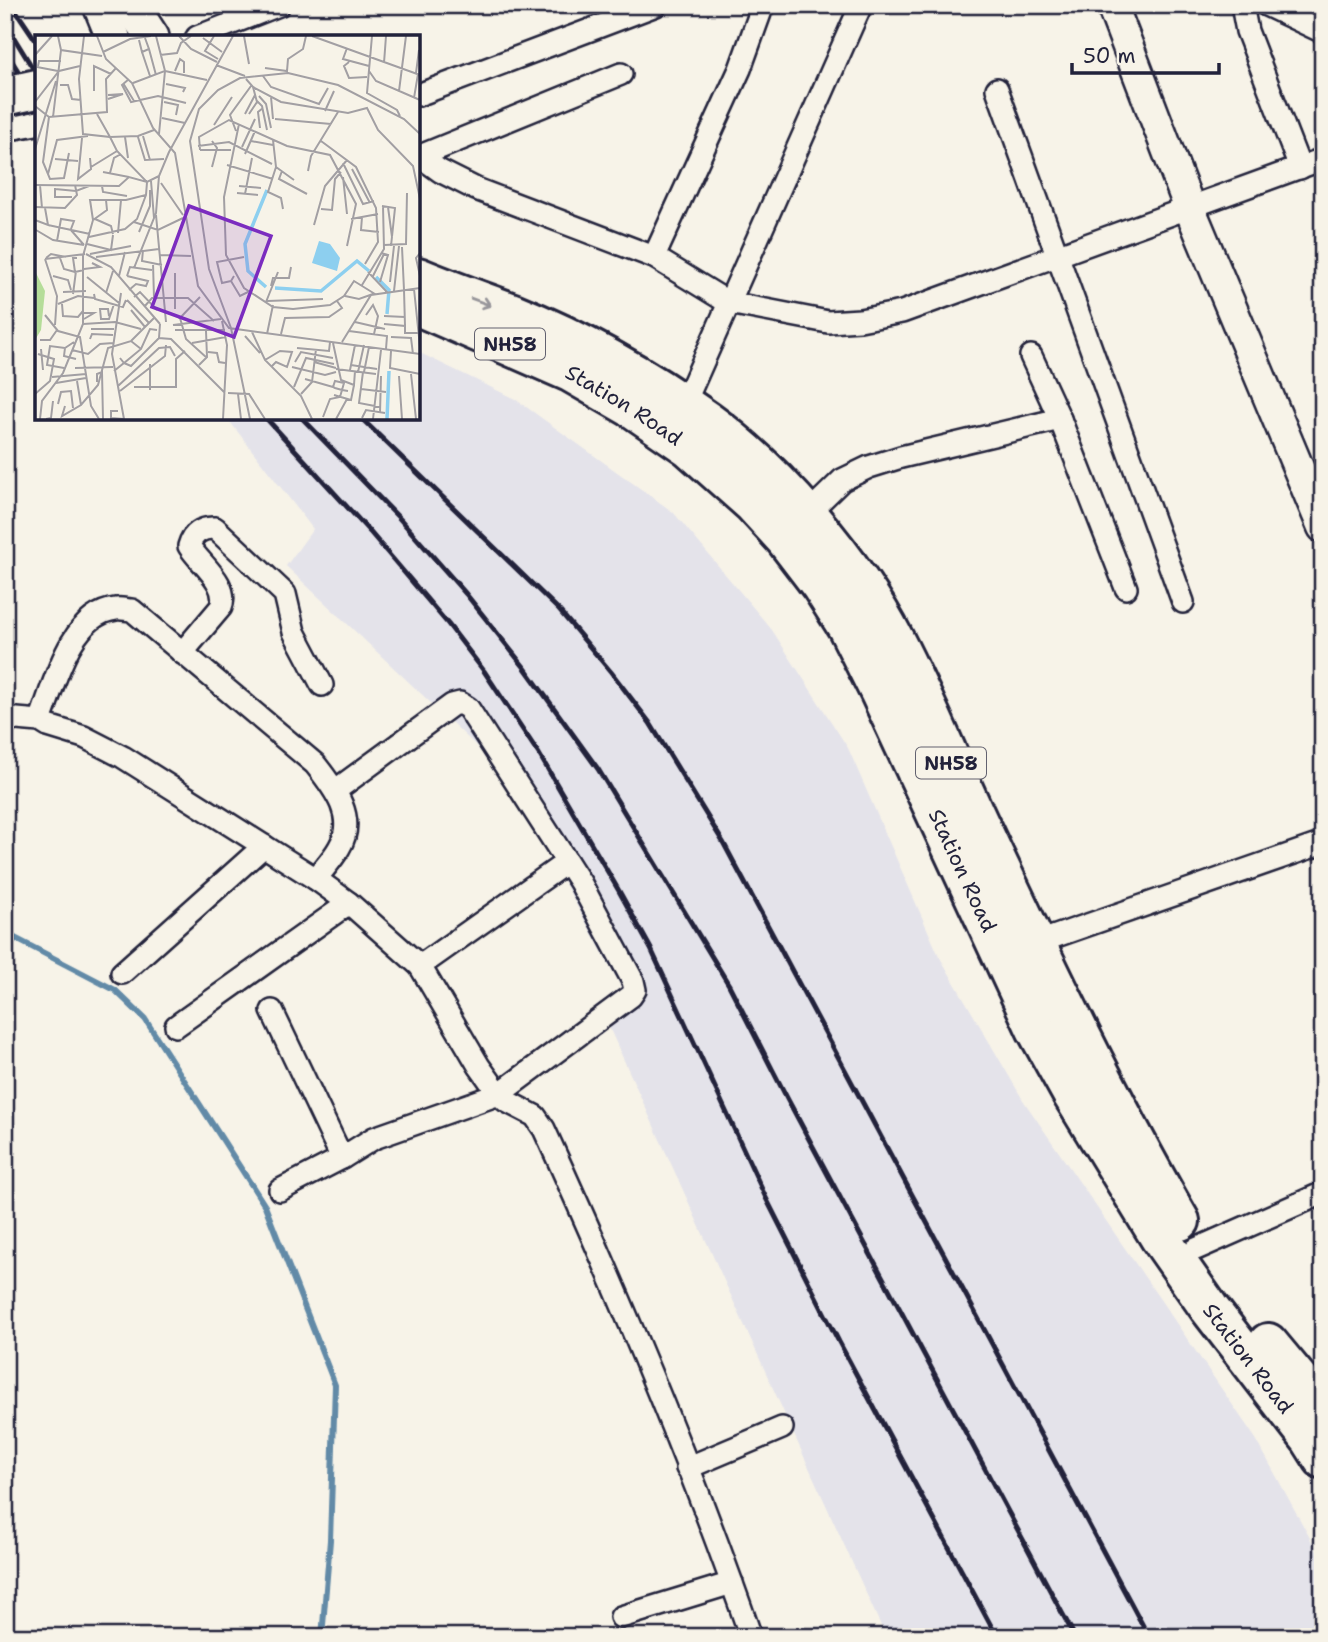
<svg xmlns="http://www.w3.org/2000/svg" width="1328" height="1642" font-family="'Shantell Sans',sans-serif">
	<rect width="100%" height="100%" fill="#f7f3e8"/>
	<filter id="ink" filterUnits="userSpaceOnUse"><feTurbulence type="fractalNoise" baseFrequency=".0143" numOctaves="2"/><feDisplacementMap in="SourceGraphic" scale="14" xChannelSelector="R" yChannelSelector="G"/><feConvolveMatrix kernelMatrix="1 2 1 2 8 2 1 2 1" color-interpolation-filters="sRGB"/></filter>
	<g filter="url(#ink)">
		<path fill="#e4e3ea" d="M418 352 515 399 673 512 772 630 848 748 939 956 1023 1100 1256 1439 1323 1562V1637H886L608 1025 631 1005 504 772 286 566 313 529 227 418H418Z"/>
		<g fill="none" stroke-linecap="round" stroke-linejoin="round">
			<path stroke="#628aa7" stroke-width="6" d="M5 933 115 990 145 1019 265 1206 335 1385 330 1540 322 1637"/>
			<defs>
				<g id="street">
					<path d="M1242 5 1247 31 1300 168"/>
					<path d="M1266 5 1323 32"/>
					<path d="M197 37 279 5"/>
					<path d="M997 89 1183 602"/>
					<path d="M418 95 656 5"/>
					<path d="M418 155 440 171 476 189 654 257 729 303 828 322 860 320 902 312 1323 159"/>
					<path d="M420 156 621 74"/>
					<path d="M654 257 740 69 763 5"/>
					<path d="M1031 356 1060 419 1126 588"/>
					<path d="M690 391 861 5"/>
					<path d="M806 515 842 480 869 467 901 457 1060 419"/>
					<path d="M182 653 221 607C230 584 200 564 189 546 192 534 202 527 215 528L285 594 294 632 322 685"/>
					<path d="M5 718 40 721 48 726 84 737 123 757 316 879 349 903 420 966 479 1066 499 1094 506 1101 535 1116 544 1129C620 1295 691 1464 751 1637"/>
					<path d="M40 721C54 685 70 614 116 609 121 608 127 610 132 610L315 764C333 787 358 817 339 848 333 859 323 869 316 879"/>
					<path d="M1036 943 1323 843"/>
					<path d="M420 966 567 862"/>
					<path d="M122 973 264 846"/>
					<path d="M272 1011 342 1158"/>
					<path d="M176 1026 349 903"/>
					<path d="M280 1190 342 1158 374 1138 499 1094 631 996 635 990 633 981 580 882 468 708 460 703 452 705 336 790"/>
					<path d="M1196 1249 1323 1193"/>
					<path d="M687 1468 782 1428"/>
					<path d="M621 1617 732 1583"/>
				</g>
				<path id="secondary" d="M1112 5 1190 209 1323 527"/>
				<g id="primary">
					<path d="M100 5 113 37"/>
					<path d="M131 5 152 37"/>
				</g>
				<g id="highway">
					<path d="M5 121 37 115"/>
					<path d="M418 277C449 290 481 301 513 313 580 340 647 378 707 421 778 472 855 563 895 641 928 704 954 772 985 836 1046 966 1108 1096 1180 1221"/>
					<path id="s1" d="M418 306 570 372 634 409 689 447 752 503 785 539 821 586 847 627 880 693 1036 1029 1072 1094 1160 1238 1209 1308 1311 1440 1323 1459"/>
					<path d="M1268 1343 1323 1409"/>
				</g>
			</defs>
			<use href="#street" stroke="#22223b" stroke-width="26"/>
			<use href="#secondary" stroke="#22223b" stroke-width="35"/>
			<use href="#primary" stroke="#22223b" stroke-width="38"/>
			<use href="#highway" stroke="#22223b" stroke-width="44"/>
			<use href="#street" stroke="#f7f3e8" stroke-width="21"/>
			<use href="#secondary" stroke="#f7f3e8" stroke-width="30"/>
			<use href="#primary" stroke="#f7f3e8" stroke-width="33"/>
			<use href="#highway" stroke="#f7f3e8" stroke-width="38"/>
			<g stroke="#22223b" stroke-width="5">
				<path d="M12 5 37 42"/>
				<path d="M5 23 37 75"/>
				<path d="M5 50 37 101"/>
				<path d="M266 418 370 532 448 624 484 671 539 754 619 891 651 949 766 1198 839 1342 997 1637"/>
				<path d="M302 418 400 519 466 594 525 668 598 769 729 985 787 1098 1075 1637"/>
				<path d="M361 418 558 609 611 672 650 723 723 842 1149 1637"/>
			</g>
			<defs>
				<path id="highway-bridge" d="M5 96 37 89"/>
			</defs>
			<use href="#highway-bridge" stroke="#22223b" stroke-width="44" stroke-linecap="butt"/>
			<use href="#highway-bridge" stroke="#f7f3e8" stroke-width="38"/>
		</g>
		<defs><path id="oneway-shaft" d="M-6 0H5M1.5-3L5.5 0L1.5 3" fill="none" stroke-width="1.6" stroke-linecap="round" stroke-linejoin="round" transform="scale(1.75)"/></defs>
		<use stroke="#97959a" href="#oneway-shaft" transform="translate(481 302) rotate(20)"/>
	</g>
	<g text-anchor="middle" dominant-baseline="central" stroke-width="5" stroke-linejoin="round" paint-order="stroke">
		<g fill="#f7f3e8" stroke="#62616f" stroke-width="2">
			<rect x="475" y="328.5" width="70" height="31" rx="5"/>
			<rect x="916" y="747.5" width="70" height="31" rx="5"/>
		</g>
		<g font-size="19" font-weight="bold" fill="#22223b">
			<text x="510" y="344">NH58</text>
			<text x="951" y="763">NH58</text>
		</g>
		<g font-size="21" fill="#22223b" stroke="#f7f3e8">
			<text stroke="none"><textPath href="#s1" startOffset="229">Station Road</textPath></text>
			<text stroke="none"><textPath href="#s1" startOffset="817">Station Road</textPath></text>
			<text stroke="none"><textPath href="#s1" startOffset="1384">Station Road</textPath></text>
		</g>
	</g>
	<g transform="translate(35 35)">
		<rect width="385" height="385" fill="#f7f3e8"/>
		<path d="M0 236 10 256 6 295 0 305Z" fill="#b5dd99"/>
		<path d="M284 206 295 209 305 223 302 236 277 228Z" fill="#8dcfef"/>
		<path fill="none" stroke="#8dcfef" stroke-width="3.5" d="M341 242 354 255 352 279M231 252 213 236 210 209 232 155M240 253 286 256 322 226 334 236M352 384 354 336"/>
		<path fill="none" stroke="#a29fa3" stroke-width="2" d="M23 1 26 15 67 21M49 1 44 44 48 99 75 102 82 116 112 147 111 160 91 165H55L58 185M62 1 71 24 97 48 118 93 140 118 163 251 194 293 385 319M144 1 156 14 182 27M179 1 170 16 183 24M209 1 214 29M277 1 385 40M337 1 332 58 362 75 365 81M168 3 187 17M104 5 107 17 114 14 110 3M312 13 308 24 334 31M114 14 121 40M68 17 95 4 116 1M107 17 115 41M0 20 17 1M125 20 142 18 146 8 156 1M314 27 309 31 314 43 332 42M349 28 351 1M181 30 210 41M3 31 4 26H26M2 32 23 36M230 33 252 36 253 24 268 14 271 1M140 36 145 24 149 27V38M334 36 341 46 385 65M381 38 384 15M228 41 236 52 284 69 293 53M94 44 87 50 96 67 123 61 151 68M211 44 218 52 246 67 313 78 332 73 343 95 378 131 385 164M88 48 99 66M98 48 130 36 121 1M131 49 150 53 148 57M25 50H33L37 64 46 65M59 56V31L76 39M364 56 371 1M73 60 88 59 73 64M224 61 231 69 236 93M236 62 238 84M379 63 383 39M222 66 227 71 232 95M0 67 24 36 45 31M129 67 143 70 141 80M0 71 14 82 72 77 71 44 81 33M290 76 299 56M62 79 75 102 103 101 119 95M210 79 220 60M214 79 222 67 218 52M14 82 8 127 15 144 29 143 34 118M18 82 26 15M127 83 150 88M240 84 296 89M204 89 189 162 191 220 209 253 238 272 258 274 295 270 309 261 319 246 340 259M179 90 197 62M225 93 223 77 228 73M201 96 195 80 216 51M124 99 130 36 172 45M108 101 115 125M90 102 93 123M103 102 110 125 129 124M47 103 43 144 56 134 55 123M238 105 241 132 259 145M216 106 238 110M286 106 321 132 341 173 343 207 330 229M163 111 194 107 237 129M207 112 220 84M0 114 21 46M165 115 164 102 194 85 252 111 295 120 321 169 312 211M165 115H196M134 117 198 1M210 119 220 96M20 124 43 126M308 128 328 169 339 166M192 130 238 144M56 132 82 116M177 132 182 113 177 106M241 132 233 157 246 163 248 174M317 134 335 168M247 136 244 144 272 159M273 136 276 121 303 77M68 137 94 142M75 138 79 123 86 119M13 139 22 105 53 101M308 142 312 179M116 146 119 183M126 148 148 180M0 150 84 151 94 142 112 147 124 141M5 150 7 173M67 151 68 157 92 161M204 151 226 153M20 153V162H37M20 154 41 156 54 151M202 158 223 160M210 159 217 123M347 171 360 173 356 211M0 172 30 173 42 160 40 150M353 172 357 202M286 174 297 175 300 144 306 137M121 180 131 287M327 182 326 195 344 197M60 184 76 191 78 199M316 184 343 179M0 185 13 190 10 173M99 187 123 195 148 183M13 190 55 199M279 190 290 151 312 125M35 194 49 210M1 195 18 205 49 210M104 197 115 171V155M83 198 86 165M54 202 90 194 102 184 111 160M22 206 26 184 39 186 36 194M52 209 76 215 78 200M349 210 371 209 372 158M367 212 369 255M108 215 107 226 127 230M385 218 381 223 385 241M51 219 76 232 125 289M55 219 96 211M125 220 156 221M61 222 124 214M11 223 16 219 31 222M25 223 29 234 40 237M42 223H38L40 237 49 235M10 224 22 261 20 290M10 224 50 219M118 228 119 263M99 233 121 178 124 141 134 117M49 234 65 232 57 228M333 237 352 257M18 241 33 245 36 255M84 241 90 217M92 241 113 246 111 251 101 249 94 255M92 241 95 232 117 235M199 241 196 246 205 261 213 257M338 241 349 219M52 242 84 268M196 246 187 248 182 227 209 222M345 247 353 220 346 218M355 247 359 211M327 250 349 214 348 171M236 251 238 243H254L256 232M379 254 385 312M369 255 370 291M359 256 364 211M28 257 51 256M71 258 78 236M86 258 77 319 89 384M38 259 41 236M59 259 60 264 88 272 91 265M310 261 324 264 338 259M99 262 105 257 122 275M92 265 114 288M232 266 288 264M231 267 243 237M23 269 43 261 59 263M27 269 28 281 43 282 48 276M109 272 117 263H153L179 286M140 274V238M96 275 110 292M49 278H59L49 284M10 280 23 296 45 302 56 371 64 384M331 280 338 270 343 281 339 299M74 281 73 274H65L66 284H74L79 269M349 281 370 282M145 283 151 304 172 323M144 284 165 262M187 286 192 310 188 384M320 287 350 294M48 289 80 287 106 294M125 289 124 303 136 304 190 358M349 289 370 291V298H384M138 290 186 284M56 294H79M140 295H190M314 296 352 301 351 314M217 297 230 325 266 361 277 384M232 299 238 270M246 299 250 283 294 282 307 273 302 266M210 301 225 318M356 302 376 303 378 319M55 304 57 299 78 300M5 305H15L22 295M96 306 119 283M39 307 30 313 29 321 41 324M307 307 336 260 385 253M157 308 191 302M298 308 306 345 319 350 320 336M262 313 294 316 295 307M6 314 8 335M37 315 53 319 65 309 78 308M356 316 355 333 385 339M173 317 182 318 184 327 190 328M85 323 89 328 106 314 115 294 122 295M230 325 245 316 257 317 252 332 241 327 237 331M260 327 266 317 298 323M279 327 301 333M115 329V355M164 330 172 322 171 296M316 330 342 334M257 332 290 340 301 337M29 333 12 330 15 311 30 313M40 333 78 332M301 334 341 339M315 335 320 310M79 336 89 328 96 331 124 303M323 337 329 310M328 337 324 368 345 372M329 337 334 312M376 339 381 384M364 341 367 384M17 342 51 339M270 344 298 352M42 346 46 370M62 347V339L67 337 68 384M21 348 51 343M83 351 124 313 135 312 140 321M99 352H141V324L150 316M259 352 271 323 299 329M326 354 351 357M85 356 130 321 131 310M193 358 214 359 230 384M0 359 15 346 19 324 3 319M203 359 206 384M266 359 277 347 281 314M299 360 316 365 319 350M23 369 26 357 36 356 38 373M30 371 27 381 46 370 63 350 73 313 96 306 106 314M83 376H76V383L89 384M345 378 346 341M288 382 295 364 305 362 309 348 300 346 298 352 300 353 307 355 313 356M327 383 331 375 350 378M5 384 7 366 28 338 48 289V221L58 185 72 175 71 165M11 384 16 383 18 366M215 384 196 293 174 234 155 106 164 74 183 55 205 43 253 38 303 50 369 84 385 99M301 384 312 364M338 384 346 315"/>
		<path fill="#7b2cbf" fill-opacity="0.15" stroke="#7b2cbf" stroke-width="3.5" d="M154 171 236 201 199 302 117 272Z"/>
		<rect width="385" height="385" fill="none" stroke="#22223b" stroke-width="3.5"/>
	</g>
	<rect width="1328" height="1642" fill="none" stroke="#f7f3e8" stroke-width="28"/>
	<rect x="14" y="14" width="1300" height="1614" fill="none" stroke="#22223b" stroke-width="2.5" filter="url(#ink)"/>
	<path d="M1072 63v10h147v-10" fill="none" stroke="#22223b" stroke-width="3.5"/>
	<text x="1083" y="63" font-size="21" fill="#22223b" stroke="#f7f3e8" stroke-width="5" paint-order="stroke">50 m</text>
</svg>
